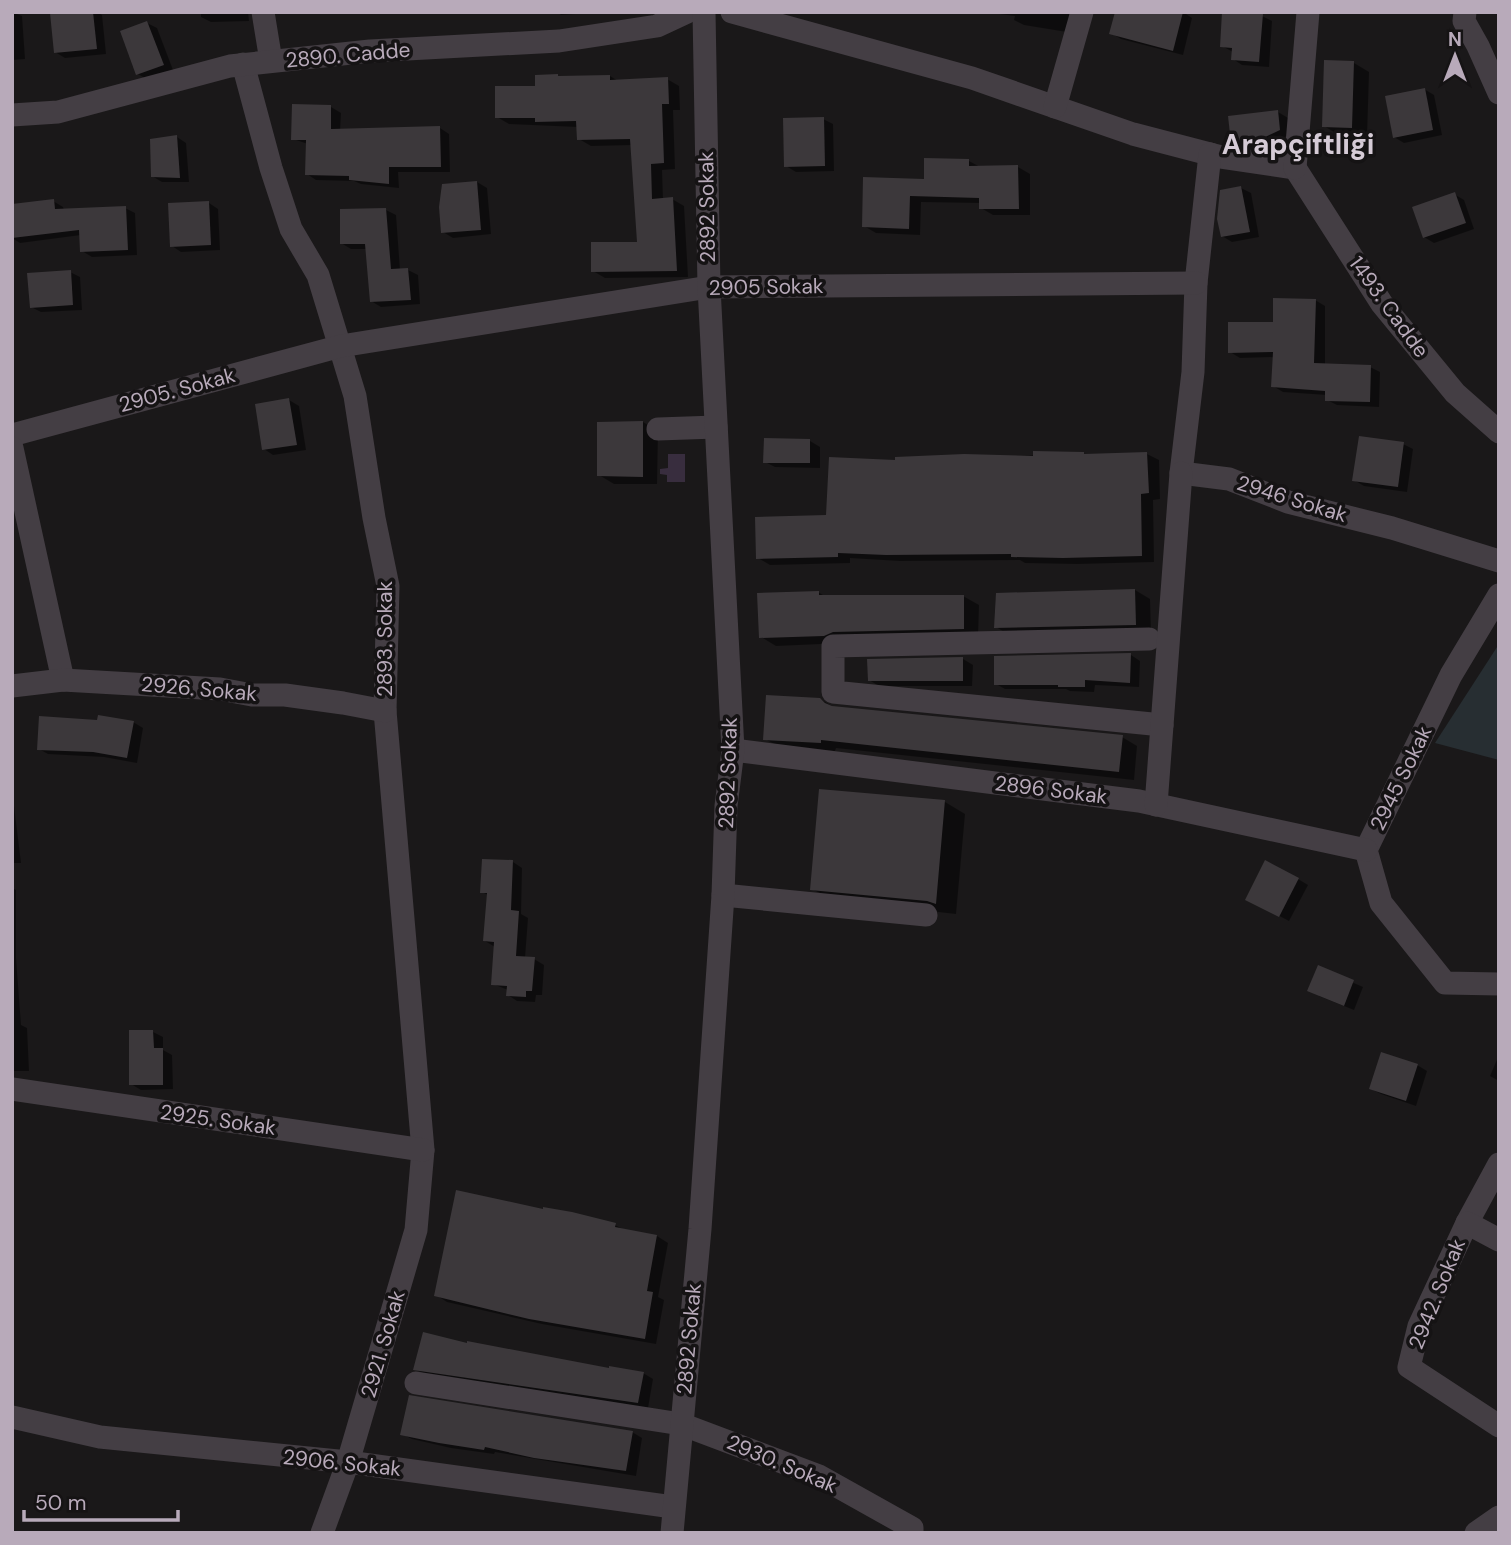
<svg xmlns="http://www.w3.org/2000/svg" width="1511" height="1545" font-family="'DM Sans',sans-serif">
	<rect width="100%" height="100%" fill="#1a1819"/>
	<path fill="#272e32" d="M1499 644V760L1435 743Z"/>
	<path fill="#382d3e" d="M668 454H685V482H667V475L660 474V469L668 468Z"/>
	<g fill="#0007">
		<path d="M12 12 22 16 25 59 12 60Z"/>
		<path d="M71 12H97L102 15 106 54 65 58 55 52Z"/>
		<path d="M201 12H248L249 21 211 22 201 17Z"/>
		<path d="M557 12H602L561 15Z"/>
		<path d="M984 12H1070L1067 32 1024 25 1014 20 1015 16Z"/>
		<path d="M1183 12 1192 18 1183 55 1121 39 1111 33Z"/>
		<path d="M1262 16 1272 21 1269 67 1242 65 1233 59V52L1222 46Z"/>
		<path d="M147 23 157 28 173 70 148 80 138 74Z"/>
		<path d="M1354 63 1369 72 1367 136 1339 135 1324 126Z"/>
		<path d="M610 76 618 81 667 79 679 86 680 110H673L675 169 662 170 663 200 672 199 684 206 688 277 605 278 593 271 639 243 633 145 591 146 579 139 578 127 509 124 497 117 537 88Z"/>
		<path d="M1424 89 1434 95 1442 135 1404 143 1394 137Z"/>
		<path d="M331 107 341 113 340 131 440 128 449 134 450 172H398L399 188 361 184 354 181 316 180 307 174 308 144 293 139Z"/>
		<path d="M1278 112 1288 118 1289 135 1270 144 1242 147 1232 142Z"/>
		<path d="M823 119 833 124 834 171 796 172 786 166Z"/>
		<path d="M177 137 186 143 189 182H162L152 176Z"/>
		<path d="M969 161 980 167H1018L1030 174V215H993L981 208V203L921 202 920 235 876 233 864 226 925 180Z"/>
		<path d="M477 182 487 188 491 234 453 238 443 232Z"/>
		<path d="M1241 188 1251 193 1259 237 1232 242 1222 236Z"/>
		<path d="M1454 194 1464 200 1474 229 1434 243 1424 237Z"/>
		<path d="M53 201 63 207 64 210 125 208 135 213 137 255 92 257 82 251 81 235 20 243 12 238V206Z"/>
		<path d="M209 203 218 209 220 250 181 252 172 246Z"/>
		<path d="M386 210 396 215 400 270H408L418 275 420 304 381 307 371 301 368 249H351L341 243Z"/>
		<path d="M70 272 80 277 82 310 41 312 31 307Z"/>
		<path d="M1315 300 1325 306V366L1370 367 1380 372 1379 407 1337 405 1327 400V395L1283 392 1273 386 1275 357 1240 358 1230 352Z"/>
		<path d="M289 400 299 406 306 450 273 455 264 449Z"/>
		<path d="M643 422 658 431 657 484H614L599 475Z"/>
		<path d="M810 441 820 447V468L775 467 765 462Z"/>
		<path d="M1403 444 1413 449 1407 492 1364 486 1354 480Z"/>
		<path d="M1083 453 1087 456 1147 454 1159 460 1160 499 1153 500 1154 562 1077 564 1025 563 1020 560 900 561 850 558V563L770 565 758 558 827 517 897 462Z"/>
		<path d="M1135 590 1150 599 1151 633 1011 636 996 627Z"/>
		<path d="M818 592 826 597 963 596 979 605 978 637 776 646 761 637Z"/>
		<path d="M1131 655 1140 661 1139 687 1095 685 1094 692 1070 691 1066 689H1005L996 684Z"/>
		<path d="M963 659 973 665 972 686H879L869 680Z"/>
		<path d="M820 699 835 708 1122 737 1137 746 1134 780 836 748 835 751 780 747 765 739Z"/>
		<path d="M98 722H133L143 728 137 763 104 757 48 754 39 749Z"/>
		<path d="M12 744 14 806 21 863H12Z"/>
		<path d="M945 802 965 814 956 914 833 900 812 889Z"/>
		<path d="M513 862 522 868 521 914 528 918 525 958 534 959 544 965 542 995H536L535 1002 517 1001 508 995V990L493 984 495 947 485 941 488 895 482 892Z"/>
		<path d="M1298 879 1308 885 1289 921 1257 904Z"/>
		<path d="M12 888 16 890V958L21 1025 27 1028 29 1071H12Z"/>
		<path d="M1319 968 1363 987 1354 1010 1319 996Z"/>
		<path d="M153 1032 163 1037V1050L172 1055 173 1089 141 1090 131 1084Z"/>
		<path d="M1499 1055V1081L1490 1076Z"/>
		<path d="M1417 1065 1427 1071 1416 1106 1381 1094 1371 1089Z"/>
		<path d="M615 1225 624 1230 657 1236 668 1243 658 1297 664 1300 656 1344 542 1324 447 1302 436 1295Z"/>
		<path d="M468 1345 610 1370 643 1373 653 1379 648 1408 425 1374 415 1369Z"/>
		<path d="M632 1432 642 1438 636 1476 495 1452 494 1454 451 1448 412 1439 402 1434Z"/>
	</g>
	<g fill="#3c383b">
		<path d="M59 12H93L97 49 54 53 50 13Z"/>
		<path d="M1115 12H1183L1173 51 1109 34Z"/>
		<path d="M1222 12 1263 14 1259 62 1231 60 1232 48 1220 47Z"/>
		<path d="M147 21 164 65 136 75 120 31Z"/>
		<path d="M1324 60 1354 61 1352 128 1322 127Z"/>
		<path d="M558 74V76L610 75V80L668 77 669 104H662L664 163 651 164 652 199 673 197 677 271 591 272V242H637L630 139 577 140 576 121 535 122V118H495V86H535V75Z"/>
		<path d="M1425 88 1433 130 1393 138 1385 96Z"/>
		<path d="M292 104 331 105V129L440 126 441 167H389V184L349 180V176L305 175 306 140H291Z"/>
		<path d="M1278 110 1280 130 1259 140 1231 143 1228 116Z"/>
		<path d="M824 117 825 166 784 167 783 118Z"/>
		<path d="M177 135 180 178 151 177 150 139Z"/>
		<path d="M924 158 969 159V166L1018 165 1019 209H979V198L910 196 909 229 862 227 863 177 924 179Z"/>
		<path d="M477 181 481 230 441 233 439 207 442 184Z"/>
		<path d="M1241 186 1250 232 1221 237 1217 219 1220 190Z"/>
		<path d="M1455 192 1466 223 1423 238 1412 207Z"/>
		<path d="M54 199 55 209 126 206 128 250 80 252 79 230 12 238V204Z"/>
		<path d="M209 201 211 245 170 247 168 203Z"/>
		<path d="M386 208 391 269 408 268 411 300 370 302 365 244H340V209Z"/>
		<path d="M71 270 73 305 30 308 27 273Z"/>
		<path d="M1273 298 1316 299 1314 363 1371 365 1370 402 1325 401V391L1271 387 1273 352 1228 353V322H1273Z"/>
		<path d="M289 398 297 445 262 450 255 404Z"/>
		<path d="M643 421V477L597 476V422Z"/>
		<path d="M1359 436 1404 442 1398 487 1352 481Z"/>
		<path d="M764 438 810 439V463H763Z"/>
		<path d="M1033 451 1084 452V454L1147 452 1149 493 1141 494 1142 556 1063 558 1011 557V554L886 555 838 553V557L756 559 755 517 826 515 829 457 895 460V457L964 454 1033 456Z"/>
		<path d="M1135 589 1136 625 994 628 996 593Z"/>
		<path d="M819 591V595H964V629L833 632 824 636 759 638 757 593Z"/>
		<path d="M1131 653 1130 683 1085 680V687H1058V685H994V656Z"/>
		<path d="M963 657V681H868L867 659Z"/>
		<path d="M766 695 820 698 825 703 832 706 1123 735 1119 772 821 740V743L763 740Z"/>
		<path d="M98 715 134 721 127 758 93 752 37 750 39 716 97 720Z"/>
		<path d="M819 789 945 800 936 904 927 901 810 890Z"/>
		<path d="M482 859 513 860 511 910 519 911 516 956 535 957 532 991H526V997L506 996 507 986 491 985 494 942 483 941 487 893H480Z"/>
		<path d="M1265 860 1299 878 1279 917 1245 900Z"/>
		<path d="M1318 965 1354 980 1344 1006 1307 991Z"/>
		<path d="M129 1030H153L154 1048H163V1085H129Z"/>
		<path d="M1381 1052 1418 1064 1406 1101 1369 1089Z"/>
		<path d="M456 1190 543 1209V1207L572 1212 616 1223 615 1227 657 1235 647 1291 653 1292 645 1339 529 1319 434 1296Z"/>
		<path d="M423 1332 467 1343V1341L609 1368V1366L644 1372 638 1403 413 1370Z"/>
		<path d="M409 1395 633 1431 626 1471 534 1458 485 1447 484 1450 439 1443 400 1435Z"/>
	</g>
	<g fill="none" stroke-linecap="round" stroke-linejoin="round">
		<g stroke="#443e44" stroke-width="23">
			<path d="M263 12 271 61"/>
			<path d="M732 12 972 78 1133 134 1221 157 1295 168"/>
			<path d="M1465 12 1464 21 1478 46 1499 93"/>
			<path d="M243 64 271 168 291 229 318 275 355 396 374 518 388 586 385 711 423 1150 416 1230 348 1462 322 1533"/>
			<path d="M1055 107 1082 12"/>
			<path d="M12 115 58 112 230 66 370 51 559 41 657 26 687 12"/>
			<path d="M1210 154 1196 283 1193 372 1181 473 1229 479 1288 502 1392 528 1499 561"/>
			<path d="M1295 168 1382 304 1455 393 1499 432"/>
			<path d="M1295 168 1308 12"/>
			<path d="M658 429 716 427"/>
			<path d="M12 435 341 346 709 287 1196 283"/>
			<path d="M12 448 63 680"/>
			<path d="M1499 595 1451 675 1366 850 1381 903 1445 983 1499 984"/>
			<path d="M1149 639 833 646V692L1162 725"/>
			<path d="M12 686 63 680 220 689 252 695H285L343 703 385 711"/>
			<path d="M733 750 1139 801 1366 850"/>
			<path d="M1156 805 1181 473"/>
			<path d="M723 895 926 915"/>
			<path d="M12 1089 423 1150"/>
			<path d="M1499 1164 1467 1223 1419 1326 1409 1367 1499 1426"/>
			<path d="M1467 1223 1499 1240"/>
			<path d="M416 1383 681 1424 819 1476 912 1528V1533"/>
			<path d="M12 1417 100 1437 348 1462 673 1507"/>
			<path d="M672 1533 700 1229 723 895 726 806 733 750 709 287 704 12"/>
			<path d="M1476 1533 1499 1517"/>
		</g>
	</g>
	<g text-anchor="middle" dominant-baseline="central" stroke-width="7" stroke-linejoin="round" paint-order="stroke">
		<g font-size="21" fill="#b8aaba" stroke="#151314">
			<text transform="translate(348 55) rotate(-5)">2890. Cadde</text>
			<text transform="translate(707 207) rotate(-91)">2892 Sokak</text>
			<text transform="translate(766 287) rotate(-1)">2905 Sokak</text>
			<text transform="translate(1389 307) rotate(54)">1493. Cadde</text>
			<text transform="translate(177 390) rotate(-15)">2905. Sokak</text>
			<text transform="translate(1292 499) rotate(17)">2946 Sokak</text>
			<text transform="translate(385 639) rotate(-90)">2893. Sokak</text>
			<text transform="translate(199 689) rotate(5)">2926. Sokak</text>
			<text transform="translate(728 773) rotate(-88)">2892 Sokak</text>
			<text transform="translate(1401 778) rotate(-64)">2945 Sokak</text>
			<text transform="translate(1051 790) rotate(7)">2896 Sokak</text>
			<text transform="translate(218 1120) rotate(8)">2925. Sokak</text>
			<text transform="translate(1437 1294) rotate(-68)">2942. Sokak</text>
			<text transform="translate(689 1339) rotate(-85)">2892 Sokak</text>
			<text transform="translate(383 1344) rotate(-74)">2921. Sokak</text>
			<text transform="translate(342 1463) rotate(6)">2906. Sokak</text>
			<text transform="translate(782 1464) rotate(23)">2930. Sokak</text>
		</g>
		<g font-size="28" font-weight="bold" fill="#d5cbd6" stroke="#151314">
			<text x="1298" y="144">Arapçiftliği</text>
		</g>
	</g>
	<rect width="1511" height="1545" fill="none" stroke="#b8aaba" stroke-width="28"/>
	<g transform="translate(1455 56)" stroke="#151314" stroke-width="5" paint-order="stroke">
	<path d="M0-5L12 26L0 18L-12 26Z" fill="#b8aaba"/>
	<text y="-10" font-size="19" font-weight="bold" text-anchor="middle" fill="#b8aaba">N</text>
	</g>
	<path d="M24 1510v10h154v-10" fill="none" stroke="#b8aaba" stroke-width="3.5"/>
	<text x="35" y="1510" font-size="21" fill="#b8aaba" stroke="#151314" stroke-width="5" paint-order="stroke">50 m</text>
</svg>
